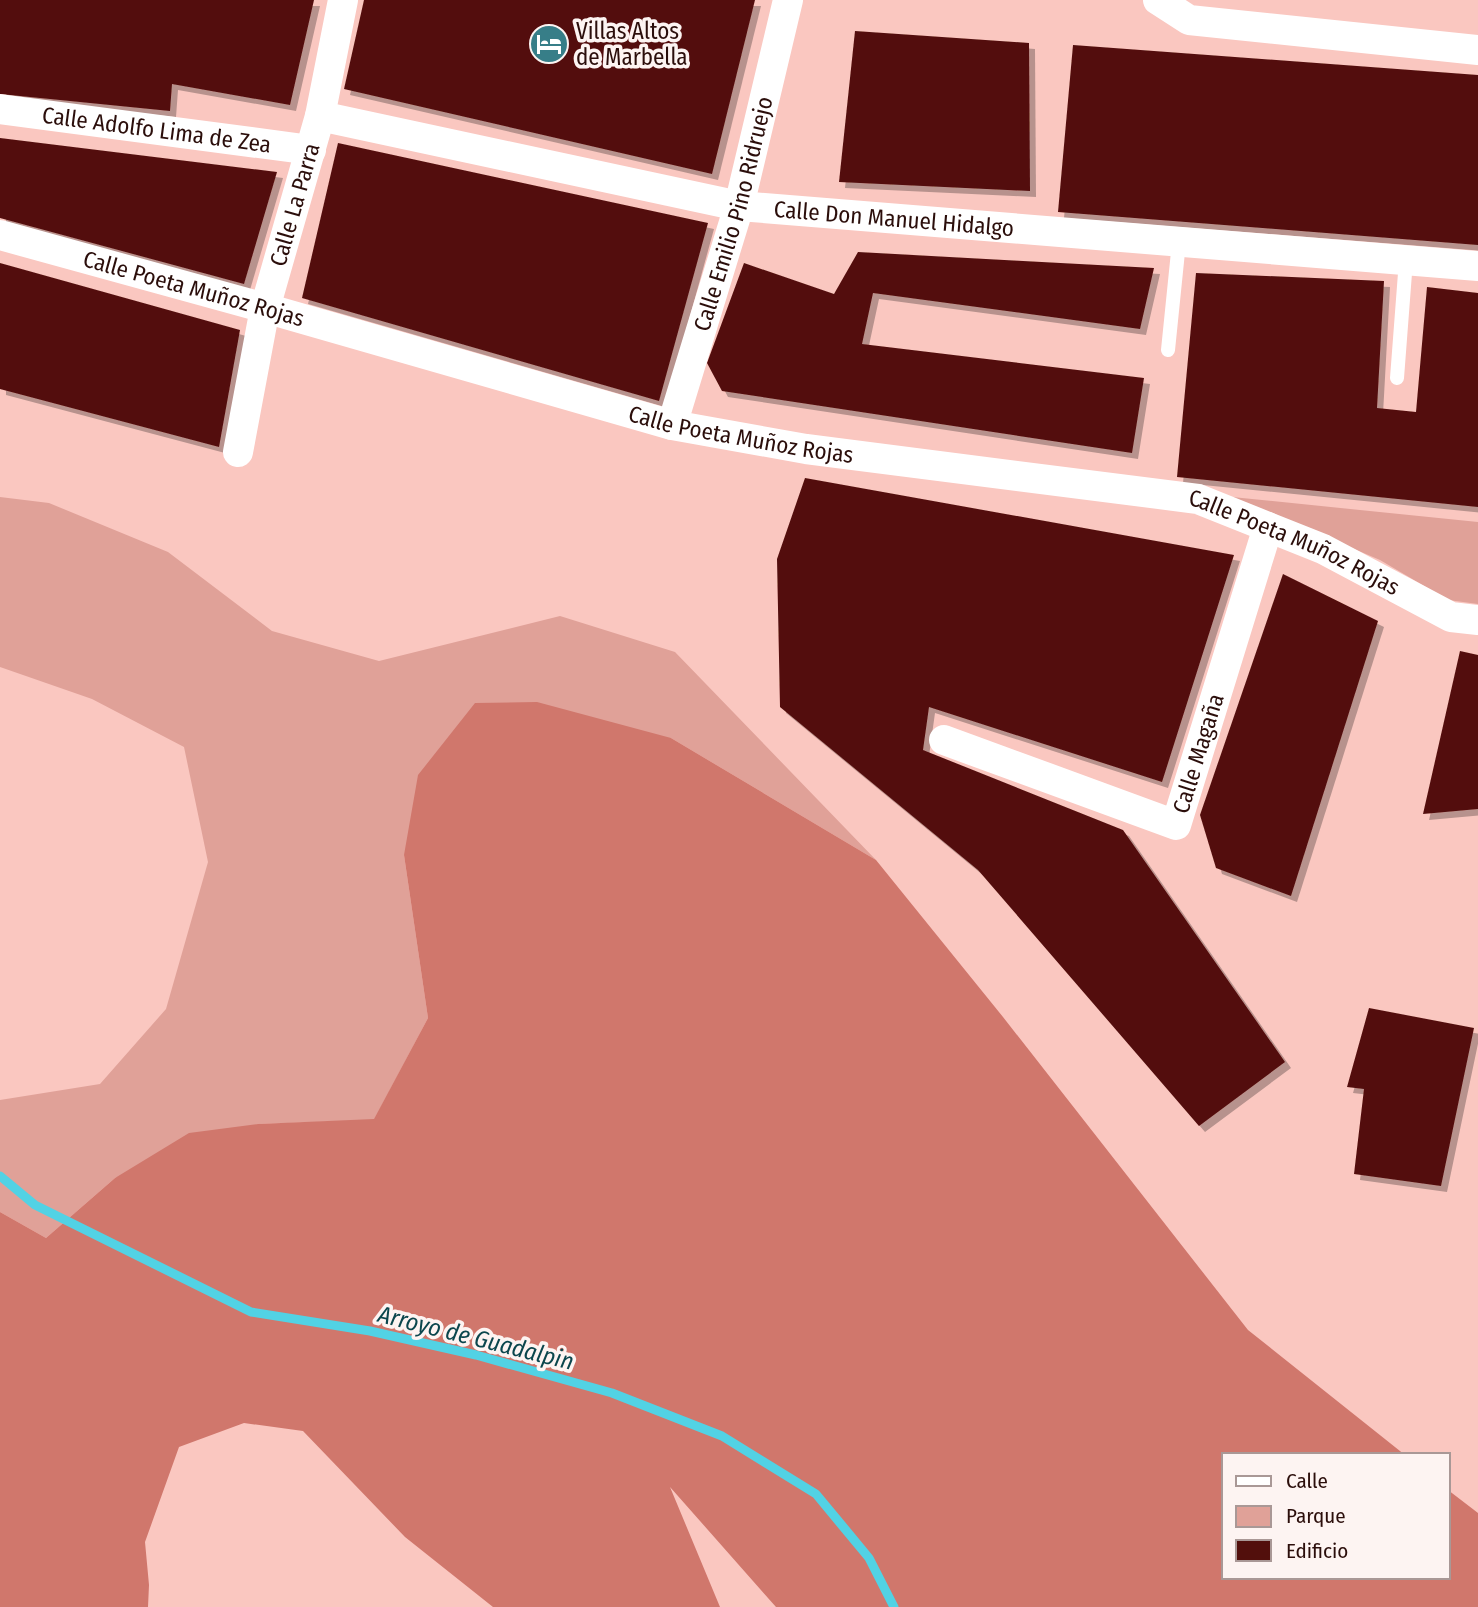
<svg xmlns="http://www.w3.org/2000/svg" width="1478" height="1607" font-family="'Fira Sans Condensed',sans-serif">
	<defs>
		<filter id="shadow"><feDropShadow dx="6" dy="6" stdDeviation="0" flood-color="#0004"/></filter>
	</defs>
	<rect width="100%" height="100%" fill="#fac7c0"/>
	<g fill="#e0a198">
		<path d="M0 497 49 503 168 552 272 631 379 661 560 616 675 652 876 860 671 738 404 855 428 1018 374 1120 258 1124 115 1178 46 1238 0 1212V1100L100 1084 166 1009 208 862 184 747 92 699 0 667Z"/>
		<path d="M1232 497 1478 522V604L1448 600 1380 560Z"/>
	</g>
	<path fill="#d0776c" d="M537 702 671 738 876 860 1003 1017 1248 1330 1405 1455H1224V1577H1448V1490L1478 1513V1607H776L670 1487 720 1607H493L405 1537 303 1431 244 1423 179 1447 145 1542 149 1585 148 1607H0V1212L46 1238 115 1178 189 1133 258 1124 374 1119 428 1018 404 855 418 775 475 703Z"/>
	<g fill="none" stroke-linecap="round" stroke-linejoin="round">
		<path stroke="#52d2e4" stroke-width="9" d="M0 1176 35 1205 251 1312 370 1331 476 1355 612 1393 722 1436 816 1494 869 1558 894 1607"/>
	</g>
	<g fill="#520f0c" filter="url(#shadow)">
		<path d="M0 0H314L290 105 172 84 170 111 0 94Z"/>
		<path d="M364 0H755L712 174 344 89Z"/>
		<path d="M855 31 1029 43 1030 191 839 182Z"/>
		<path d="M1073 45 1478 75V245L1058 212Z"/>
		<path d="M0 138 277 172 244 284 0 218Z"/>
		<path d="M338 143 708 223 659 401 302 298Z"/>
		<path d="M858 252 1154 268 1140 329 873 293 862 344 1144 378 1132 453 722 391 707 363 744 263 834 294Z"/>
		<path d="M0 263 240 330 219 447 0 389Z"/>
		<path d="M1196 273 1384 281 1377 408 1416 412 1427 287 1478 293V507L1177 477Z"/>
		<path d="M805 478 1234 555 1162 782 929 707 923 750 1123 830 1285 1062 1199 1126 978 870 780 707 777 559Z"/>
		<path d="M1283 574 1378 621 1291 896 1216 868 1200 815Z"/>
		<path d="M1460 651 1478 655V809L1423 814Z"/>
		<path d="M1369 1008 1474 1028 1441 1186 1354 1174 1364 1089 1347 1087Z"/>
	</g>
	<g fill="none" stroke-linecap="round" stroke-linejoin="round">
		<g stroke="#fff" stroke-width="14">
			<path d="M1168 350 1179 242"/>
			<path d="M1397 378 1406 260"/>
		</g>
		<g stroke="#fff" stroke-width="30">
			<path d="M1158 0 1189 20 1478 50"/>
			<path id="s1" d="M0 109 311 150"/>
			<path id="s2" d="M320 116 739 206 1478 266"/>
			<path id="s3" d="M0 235 265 308 672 425 806 449 1198 499 1323 549 1451 617 1478 620"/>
			<path id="s4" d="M672 425 739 206 788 0"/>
			<path id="s5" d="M238 452 265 308 320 116 343 0"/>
			<path id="s6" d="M944 740 1176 825 1268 527"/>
		</g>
	</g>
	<defs>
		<symbol id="hotel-disc" viewBox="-11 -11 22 22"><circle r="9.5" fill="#377e88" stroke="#fdf4f2"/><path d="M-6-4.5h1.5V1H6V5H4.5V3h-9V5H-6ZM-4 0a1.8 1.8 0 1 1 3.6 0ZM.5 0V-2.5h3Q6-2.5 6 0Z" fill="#fff"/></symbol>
	</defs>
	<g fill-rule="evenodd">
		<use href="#hotel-disc" x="527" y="22" width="44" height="44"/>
	</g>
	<g text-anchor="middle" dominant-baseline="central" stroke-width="7" stroke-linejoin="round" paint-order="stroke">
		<g font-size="23" fill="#2b0e0b" stroke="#fdf4f2" text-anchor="start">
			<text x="576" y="31">Villas Altos<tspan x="576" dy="26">de Marbella</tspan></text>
		</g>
		<g font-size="23" fill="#2b0e0b" stroke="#fdf4f2">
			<text stroke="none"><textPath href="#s1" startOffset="158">Calle Adolfo Lima de Zea</textPath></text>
			<text stroke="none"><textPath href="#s5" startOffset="254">Calle La Parra</textPath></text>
			<text stroke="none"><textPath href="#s4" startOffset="220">Calle Emilio Pino Ridruejo</textPath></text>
			<text stroke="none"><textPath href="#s2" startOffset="584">Calle Don Manuel Hidalgo</textPath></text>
			<text stroke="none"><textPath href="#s3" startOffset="201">Calle Poeta Muñoz Rojas</textPath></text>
			<text stroke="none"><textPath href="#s3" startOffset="768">Calle Poeta Muñoz Rojas</textPath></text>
			<text stroke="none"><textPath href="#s3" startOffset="1335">Calle Poeta Muñoz Rojas</textPath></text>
			<text stroke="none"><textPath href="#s6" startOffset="322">Calle Magaña</textPath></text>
		</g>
		<g font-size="24" font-style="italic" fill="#0b464d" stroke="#fdf4f2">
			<text transform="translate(476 1338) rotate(14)">Arroyo de Guadalpin</text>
		</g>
	</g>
	<rect x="1222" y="1453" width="228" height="126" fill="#fdf4f2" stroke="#a99896" stroke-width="2"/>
	<rect x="1236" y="1476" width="35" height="10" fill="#ffffff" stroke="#a99896" stroke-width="2"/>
	<text x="1286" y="1488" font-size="21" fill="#2b0e0b">Calle</text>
	<rect x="1236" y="1506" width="35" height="21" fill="#e0a198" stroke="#a99896" stroke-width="2"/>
	<text x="1286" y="1523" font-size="21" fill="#2b0e0b">Parque</text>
	<rect x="1236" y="1540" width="35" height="21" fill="#520f0c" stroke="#a99896" stroke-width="2"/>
	<text x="1286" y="1558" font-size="21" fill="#2b0e0b">Edificio</text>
</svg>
